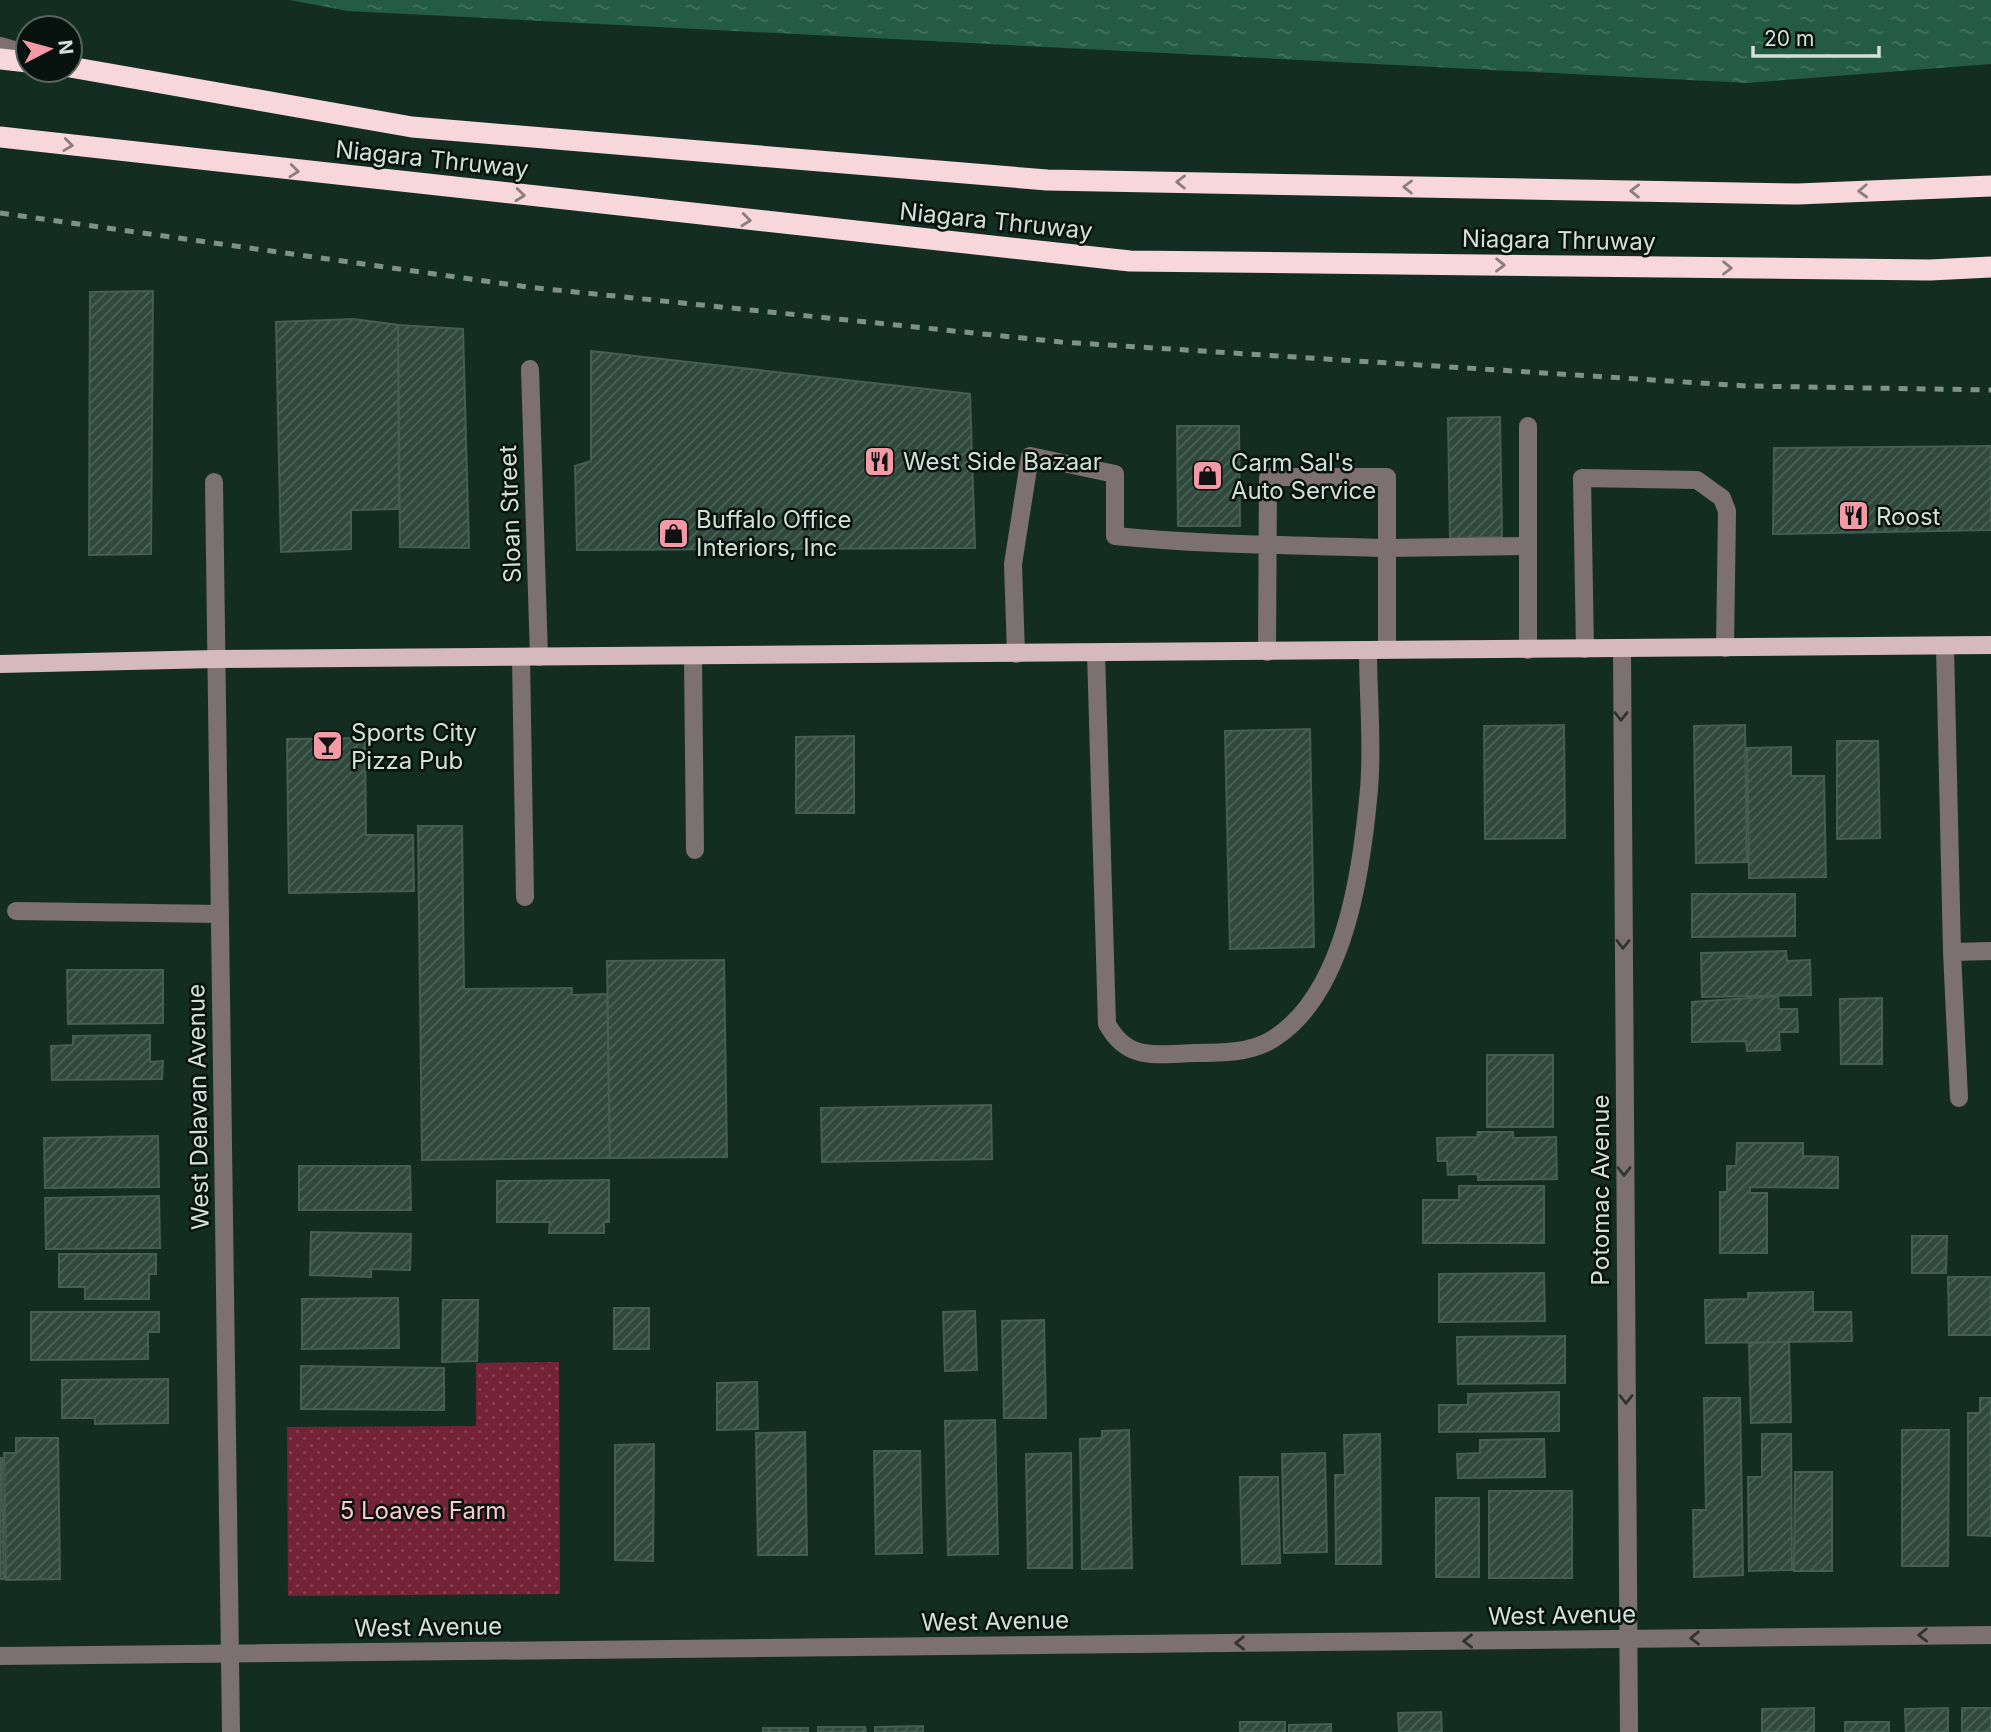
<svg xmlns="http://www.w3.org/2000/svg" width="1991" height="1732" font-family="Inter,sans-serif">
	<defs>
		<pattern id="garden-dots" width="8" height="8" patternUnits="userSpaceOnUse" patternTransform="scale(1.75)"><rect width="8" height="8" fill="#742235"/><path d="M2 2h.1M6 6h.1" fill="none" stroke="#874252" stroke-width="1.8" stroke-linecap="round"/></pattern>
		<pattern id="water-ripples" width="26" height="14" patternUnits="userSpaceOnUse" patternTransform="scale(1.75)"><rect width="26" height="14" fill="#245b44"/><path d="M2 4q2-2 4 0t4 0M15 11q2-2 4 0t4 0" fill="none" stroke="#43725e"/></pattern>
		<pattern id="building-hatch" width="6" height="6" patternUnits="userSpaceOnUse" patternTransform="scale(1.75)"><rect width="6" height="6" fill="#30493d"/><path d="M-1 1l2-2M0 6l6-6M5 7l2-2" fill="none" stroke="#4d6358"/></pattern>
	</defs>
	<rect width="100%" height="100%" fill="#142d22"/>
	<path fill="url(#garden-dots)" d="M559 1362 560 1594 288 1596 287 1427 476 1426V1363Z"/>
	<path fill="url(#water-ripples)" d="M290 0H1991V64L1747 83 348 11Z"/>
	<g fill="url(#building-hatch)" stroke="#445e51" stroke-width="2">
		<path d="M153 291 151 554 89 555 90 292Z"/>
		<path d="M353 319 398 325 399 509 351 510V549L281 552 276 322Z"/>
		<path d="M398 325 463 329 469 548 400 547Z"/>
		<path d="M591 351 970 394 975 548 577 550 575 466 591 461Z"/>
		<path d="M1500 417 1502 537 1450 538 1448 418Z"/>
		<path d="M1177 426H1239L1240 526H1178Z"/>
		<path d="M1991 446V530L1773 534 1774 448Z"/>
		<path d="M1564 725 1565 838 1485 839 1484 726Z"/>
		<path d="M1745 725 1747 862 1696 863 1694 726Z"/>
		<path d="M1310 729 1314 947 1230 949 1225 731Z"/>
		<path d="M854 736V813H796V737Z"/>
		<path d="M365 738 366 835H413L414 891 289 893 287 739Z"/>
		<path d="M1837 741H1878L1880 838 1837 839Z"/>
		<path d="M1791 747V776H1824L1826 877 1749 878 1747 748Z"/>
		<path d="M418 826H462L464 989 572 988V995L607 994 610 1158 422 1160Z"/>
		<path d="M1692 894H1795V936L1692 937Z"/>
		<path d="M1786 951 1787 961 1810 960 1811 995 1702 997 1701 953Z"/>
		<path d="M724 960 727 1157 610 1158 607 961Z"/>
		<path d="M67 970H163V1023L68 1024Z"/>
		<path d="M1778 996 1779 1009H1797L1798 1032H1779L1780 1050 1747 1051 1746 1041 1692 1042V1002Z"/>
		<path d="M1882 998V1064H1841L1840 999Z"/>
		<path d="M150 1035V1062L163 1061 162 1079 52 1080 51 1046 73 1045V1036Z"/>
		<rect x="1487" y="1055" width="66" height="72"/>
		<path d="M991 1105 992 1159 822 1162 821 1108Z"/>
		<path d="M1478 1132H1513V1138L1556 1137 1557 1179 1478 1180V1174L1448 1175 1447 1161H1438L1437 1138 1477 1137Z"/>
		<path d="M158 1136 159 1187 45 1188 44 1138Z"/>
		<path d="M1737 1143H1803V1156L1838 1157V1188L1750 1187V1193H1767V1253H1720V1192H1727V1166H1736Z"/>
		<path d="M299 1166H410L411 1210H299Z"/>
		<path d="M609 1180V1222H604V1233H549L550 1222H497V1181Z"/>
		<path d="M1459 1186H1544V1243H1423V1200H1459Z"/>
		<path d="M159 1196 160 1248 46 1249 45 1198Z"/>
		<path d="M311 1232 411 1234 410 1270 371 1269V1277L310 1275Z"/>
		<path d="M1912 1236H1947L1946 1273H1912Z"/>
		<path d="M59 1254H156V1274H149V1299H85V1287H59Z"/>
		<path d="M1544 1273 1545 1321 1439 1322V1274Z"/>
		<path d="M1948 1277H1991V1335H1949Z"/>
		<path d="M1813 1292V1312H1851L1852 1341 1706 1343 1705 1300 1748 1299V1293Z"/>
		<path d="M398 1298 399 1348 302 1349V1299Z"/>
		<path d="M443 1300H478L477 1361 442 1362Z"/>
		<rect x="614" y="1308" width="35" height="41"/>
		<path d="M975 1311 977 1370 945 1371 943 1312Z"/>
		<path d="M31 1312H159V1332H148V1359L31 1360Z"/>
		<path d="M1044 1320 1046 1418H1004L1002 1321Z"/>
		<path d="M1565 1336V1383L1458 1384 1457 1337Z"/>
		<path d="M1789 1342 1791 1422 1751 1423 1749 1343Z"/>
		<path d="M301 1366 444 1368V1410L301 1409Z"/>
		<path d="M168 1379V1423L95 1424V1418H62V1380Z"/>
		<path d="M757 1382 758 1429 717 1430V1383Z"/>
		<path d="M1559 1392V1431L1439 1432V1405H1468V1394Z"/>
		<path d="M1704 1398H1740L1743 1575 1694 1577 1693 1510H1706Z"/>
		<path d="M1980 1398H1991V1536L1968 1535V1413H1980Z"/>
		<path d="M995 1420 998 1554 948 1555 945 1421Z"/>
		<path d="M1129 1430 1132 1568 1082 1569 1080 1439 1102 1438V1431Z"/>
		<path d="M1902 1430H1949L1948 1566H1902Z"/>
		<path d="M805 1432 807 1555H758L756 1433Z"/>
		<path d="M1380 1434 1381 1564H1336L1335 1475H1345L1344 1435Z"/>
		<path d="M1762 1434H1791L1792 1570 1749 1571 1748 1477H1762Z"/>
		<path d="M16 1438H58L60 1579 6 1580 4 1453H16Z"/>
		<path d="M1544 1439 1545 1477 1458 1478 1457 1454 1480 1453V1440Z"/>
		<path d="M654 1444 653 1561 615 1560V1445Z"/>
		<path d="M874 1451H920L922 1553 876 1554Z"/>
		<path d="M1071 1453 1072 1568H1028L1026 1454Z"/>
		<path d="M1325 1453 1327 1552 1284 1553 1282 1454Z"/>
		<path d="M0 1458H2L4 1579H0Z"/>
		<path d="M1795 1472H1832V1571H1794Z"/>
		<path d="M1240 1477H1278L1280 1563 1242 1564Z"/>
		<rect x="1489" y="1491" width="83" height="87"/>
		<rect x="1436" y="1498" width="43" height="79"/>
		<path d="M1814 1708V1732H1762V1709Z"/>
		<path d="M1948 1708V1732H1906L1905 1709Z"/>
		<rect x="1962" y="1708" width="29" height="24"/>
		<path d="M1441 1712 1442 1732H1399L1398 1713Z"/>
		<rect x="1240" y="1722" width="45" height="10"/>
		<rect x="1845" y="1722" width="44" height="10"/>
		<path d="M1331 1724V1732H1289V1725Z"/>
		<path d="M923 1726V1732H875V1727Z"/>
		<path d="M818 1727H865L866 1732H818Z"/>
		<rect x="763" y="1728" width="45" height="4"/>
	</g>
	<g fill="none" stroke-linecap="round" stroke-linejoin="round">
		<g stroke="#7d7071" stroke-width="18">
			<path d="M0 46 28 54"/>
			<path d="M530 369 539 657"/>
			<path d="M214 482 231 1732"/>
			<path d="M1945 646 1952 952 1991 951"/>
			<path d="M1622 648 1629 1732"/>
			<path d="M1585 649 1582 478 1697 480 1722 498 1727 511 1725 648"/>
			<path d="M1387 650V548L1526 546"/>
			<path d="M1528 650V426"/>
			<path d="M1096 653 1107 1024C1128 1062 1156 1054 1195 1053 1220 1053 1251 1053 1273 1039 1346 993 1362 869 1369 789 1373 744 1368 696 1368 650"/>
			<path d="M1016 654 1013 564 1030 456 1115 474V536C1205 545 1296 545 1387 548V477H1268L1267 652"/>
			<path d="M521 657 525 897"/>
			<path d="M693 657 695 850"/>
			<path d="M16 911 220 914"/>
			<path d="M1952 952 1959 1098"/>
			<path d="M0 1656 1991 1635"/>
		</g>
		<path stroke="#d5b9bc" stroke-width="18" d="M0 664 215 659 1991 645"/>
		<g stroke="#f8d7da" stroke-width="21">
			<path d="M0 59 28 62"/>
			<path d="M70 67 412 127 1047 180 1798 194 1991 186"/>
			<path d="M0 137 1130 261 1930 270 1991 267"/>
		</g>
		<path stroke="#7e9188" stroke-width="5" stroke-dasharray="9 9" stroke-linecap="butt" d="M0 213 527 287 1061 342 1747 386 1991 390"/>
	</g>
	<defs><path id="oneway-chevron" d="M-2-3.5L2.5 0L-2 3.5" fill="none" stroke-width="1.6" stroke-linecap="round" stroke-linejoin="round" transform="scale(1.75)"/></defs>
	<g stroke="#8c7e7e">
		<use href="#oneway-chevron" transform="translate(68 145) rotate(7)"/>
		<use href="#oneway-chevron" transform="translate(294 171) rotate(6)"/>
		<use href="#oneway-chevron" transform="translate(1181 182) rotate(-179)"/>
		<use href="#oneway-chevron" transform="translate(1408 187) rotate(-179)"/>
		<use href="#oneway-chevron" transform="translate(1635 191) rotate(-179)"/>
		<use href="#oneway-chevron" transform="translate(1863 191) rotate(178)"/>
		<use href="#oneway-chevron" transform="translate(520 195) rotate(6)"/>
		<use href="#oneway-chevron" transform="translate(746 220) rotate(6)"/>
		<use href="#oneway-chevron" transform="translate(1500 265) rotate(1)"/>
		<use href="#oneway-chevron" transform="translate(1727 268) rotate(1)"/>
	</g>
	<g stroke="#313331">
		<use href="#oneway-chevron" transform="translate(1621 716) rotate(90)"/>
		<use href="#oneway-chevron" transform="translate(1623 944) rotate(90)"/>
		<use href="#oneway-chevron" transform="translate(1624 1171) rotate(90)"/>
		<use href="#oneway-chevron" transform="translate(1626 1399) rotate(90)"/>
		<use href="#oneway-chevron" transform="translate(1923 1635) rotate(179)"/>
		<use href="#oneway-chevron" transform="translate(1695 1638) rotate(179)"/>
		<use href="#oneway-chevron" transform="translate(1468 1641) rotate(179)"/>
		<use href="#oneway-chevron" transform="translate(1240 1643) rotate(179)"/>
	</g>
	<defs>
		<symbol id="restaurant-square" viewBox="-11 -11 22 22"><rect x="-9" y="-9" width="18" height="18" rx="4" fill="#f49aa7" stroke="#08120e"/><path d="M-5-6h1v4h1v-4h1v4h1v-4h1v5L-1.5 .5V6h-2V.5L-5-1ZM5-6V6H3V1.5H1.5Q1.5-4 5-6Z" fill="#111"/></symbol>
		<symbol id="shop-square" viewBox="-11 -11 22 22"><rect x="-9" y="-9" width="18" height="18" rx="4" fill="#f49aa7" stroke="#08120e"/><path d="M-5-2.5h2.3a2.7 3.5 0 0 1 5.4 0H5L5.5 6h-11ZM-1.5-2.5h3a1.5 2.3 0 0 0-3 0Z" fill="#111"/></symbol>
		<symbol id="bar-square" viewBox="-11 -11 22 22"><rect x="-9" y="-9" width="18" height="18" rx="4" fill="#f49aa7" stroke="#08120e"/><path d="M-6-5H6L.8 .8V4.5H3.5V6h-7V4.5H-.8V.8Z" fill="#111"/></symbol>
	</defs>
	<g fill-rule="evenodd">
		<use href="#restaurant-square" x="862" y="444" width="35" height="35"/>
		<use href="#shop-square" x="1190" y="458" width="35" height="35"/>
		<use href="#restaurant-square" x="1836" y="498" width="35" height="35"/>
		<use href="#shop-square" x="656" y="516" width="35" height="35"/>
		<use href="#bar-square" x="310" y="728" width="35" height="35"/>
	</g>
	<g text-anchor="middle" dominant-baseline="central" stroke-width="5" stroke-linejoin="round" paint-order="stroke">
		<g font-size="24" fill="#d2e0d9" stroke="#08120e">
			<text transform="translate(432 159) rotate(6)">Niagara Thruway</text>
			<text transform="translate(996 221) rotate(6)">Niagara Thruway</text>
			<text transform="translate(1559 240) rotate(1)">Niagara Thruway</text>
			<text transform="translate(510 514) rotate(-92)">Sloan Street</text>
			<text transform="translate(198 1107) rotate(-91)">West Delavan Avenue</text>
			<text transform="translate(1600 1190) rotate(-90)">Potomac Avenue</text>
			<text transform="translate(1562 1615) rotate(-1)">West Avenue</text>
			<text transform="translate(995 1621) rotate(-1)">West Avenue</text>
			<text transform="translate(428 1627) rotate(-1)">West Avenue</text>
		</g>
		<g font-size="24" fill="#d2e0d9" stroke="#08120e" text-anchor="start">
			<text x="903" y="461">West Side Bazaar</text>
			<text x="1231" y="462">Carm Sal's<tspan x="1231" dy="28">Auto Service</tspan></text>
			<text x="1876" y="516">Roost</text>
			<text x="696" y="519">Buffalo Office<tspan x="696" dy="28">Interiors, Inc</tspan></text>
			<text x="351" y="732">Sports City<tspan x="351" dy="28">Pizza Pub</tspan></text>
		</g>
		<g font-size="24" fill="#fbc8ce" stroke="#08120e">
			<text x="423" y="1510">5 Loaves Farm</text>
		</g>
	</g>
	<g transform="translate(49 49) rotate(84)"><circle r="33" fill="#08120e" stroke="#59645f" stroke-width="2"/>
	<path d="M0-5L12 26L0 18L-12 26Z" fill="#f49aa7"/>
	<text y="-10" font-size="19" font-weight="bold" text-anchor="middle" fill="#d2e0d9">N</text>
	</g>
	<path d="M1753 46v10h126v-10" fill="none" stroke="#d2e0d9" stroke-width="3.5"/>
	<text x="1764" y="46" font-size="21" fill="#d2e0d9" stroke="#08120e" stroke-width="5" paint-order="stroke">20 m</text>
</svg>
